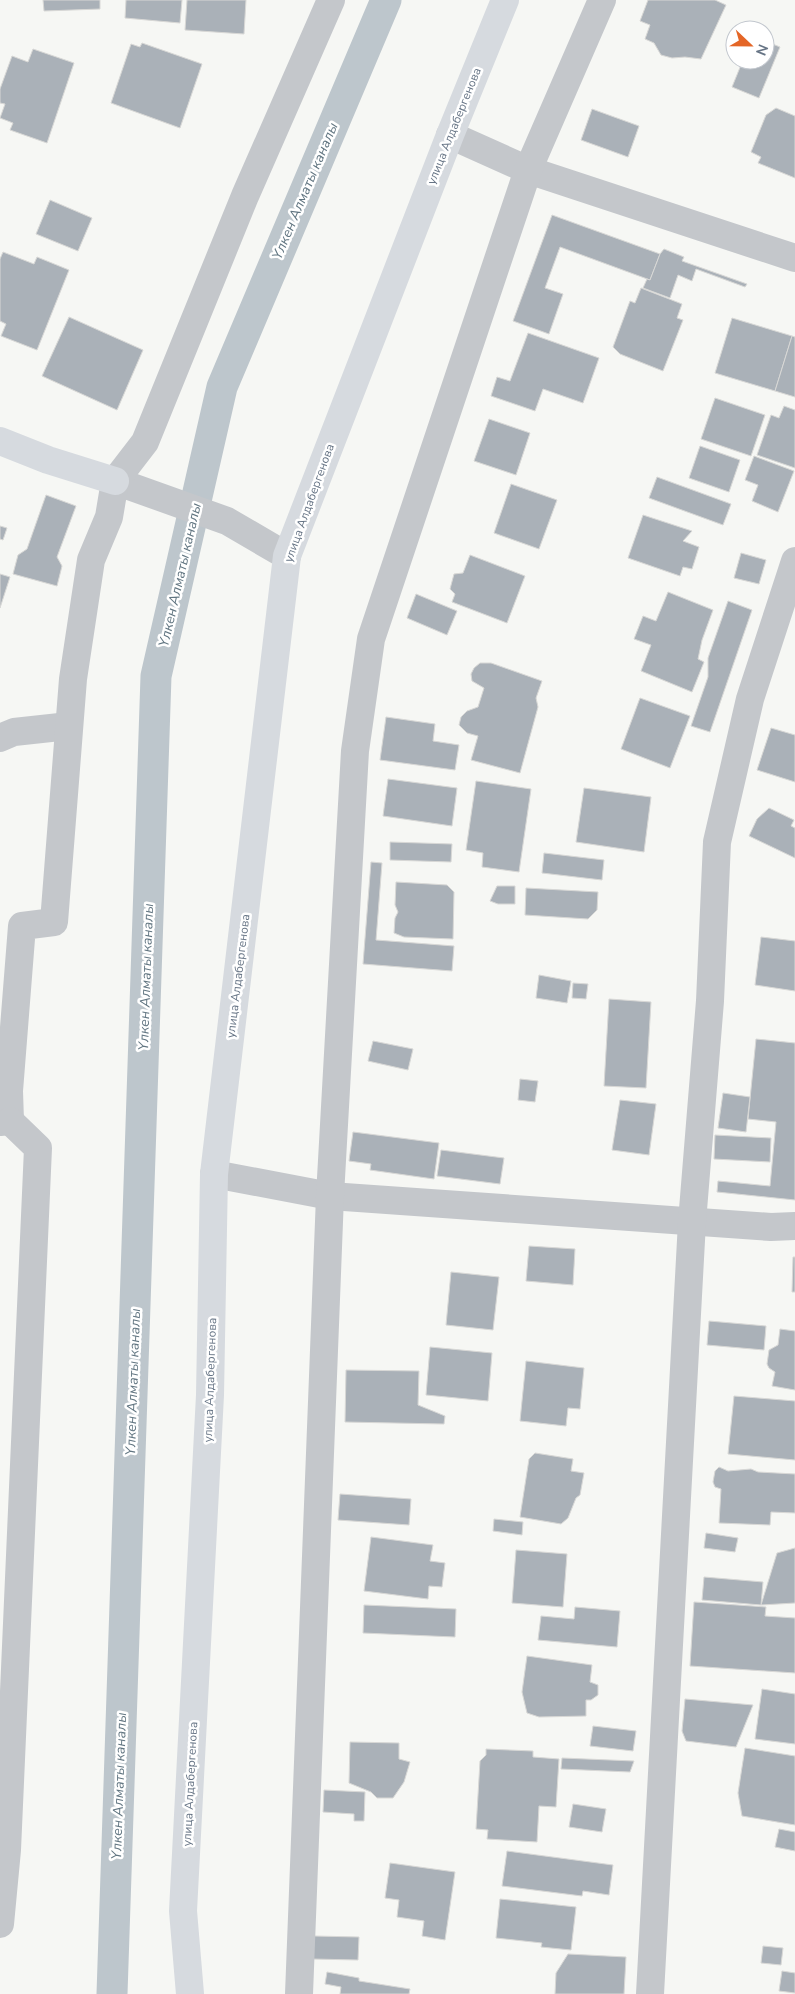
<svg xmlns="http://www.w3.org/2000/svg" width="795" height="1994" font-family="'Nunito Sans',sans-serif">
	<rect width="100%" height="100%" fill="#f6f7f4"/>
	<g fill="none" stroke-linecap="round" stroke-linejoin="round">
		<path stroke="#bdc6cc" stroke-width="31" d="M112 1994 156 676 222 387 386 0"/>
	</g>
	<g fill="#aab1b8" stroke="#d8d8d6">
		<path d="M43 0H100V9L44 11Z"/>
		<path d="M126 0H182L180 23 125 18Z"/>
		<path d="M187 0H246L244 34 185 30Z"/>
		<path d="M648 0H715L726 5 701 59 685 57 672 58 661 55 654 43 645 39 650 25 640 21Z"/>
		<path d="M765 41 780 47 759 98 732 87 743 60H765Z"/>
		<path d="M142 43 202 64 180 128 111 103 131 44 140 47Z"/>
		<path d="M33 49 74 63 47 143 10 130 13 123 0 118 5 104 0 103V89L12 56 28 62Z"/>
		<path d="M776 108 795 116V178L758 163 761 157 751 152 766 115Z"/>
		<path d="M592 109 639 126 628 157 581 140Z"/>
		<path d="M50 200 92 218 78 251 36 234Z"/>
		<path d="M552 215 660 254 650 280 560 247 545 288 563 294 549 334 513 321Z"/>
		<path d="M664 249 684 257 682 261 747 284 745 287 696 269 692 281 678 275 670 298 643 288 647 279 650 280 660 254Z"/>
		<path d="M3 252 34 264 37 257 69 270 37 350 1 336 6 324 0 321V259Z"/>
		<path d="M641 288 682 304 677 318 683 320 663 371 620 354 613 347 630 301 635 303Z"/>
		<path d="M69 317 143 350 117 410 42 376Z"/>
		<path d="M732 318 792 336 775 391 715 373Z"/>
		<path d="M528 333 599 358 583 403 543 389 535 411 491 396 497 377 510 381Z"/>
		<path d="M792 336 795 337V397L775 391Z"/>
		<path d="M715 398 765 415 751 456 701 439Z"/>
		<path d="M784 406 795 410V468L757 455 771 415 779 418Z"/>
		<path d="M489 419 530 433 516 475 474 461Z"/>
		<path d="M700 446 740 460 729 492 689 478Z"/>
		<path d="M754 456 794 471 778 512 752 501 758 485 745 480Z"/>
		<path d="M657 477 731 504 723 525 649 498Z"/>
		<path d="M511 484 557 500 539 549 494 533Z"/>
		<path d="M46 495 76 506 57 557 62 566 57 586 13 574 18 555 27 549Z"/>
		<path d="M643 515 692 531 683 541 699 547 692 569 683 567 680 576 628 558Z"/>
		<path d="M0 526 7 528 3 540 0 539Z"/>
		<path d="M741 553 766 560 759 584 734 578Z"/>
		<path d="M470 555 525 576 507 623 452 602 455 594 450 589 454 574 463 573Z"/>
		<path d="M0 574 10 577 0 608Z"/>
		<path d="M668 592 713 610 702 640 698 659 704 662 692 692 641 671 651 645 634 639 643 616 656 621Z"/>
		<path d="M416 594 457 611 447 635 407 618Z"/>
		<path d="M728 601 752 610 710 732 691 726 708 677V658Z"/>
		<path d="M480 663H491L542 681 536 698 538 707 520 773 471 760 478 736 467 733 459 725 461 717 467 711 478 707 484 688 472 681 471 674 474 668Z"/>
		<path d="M640 698 690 716 670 768 621 749Z"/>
		<path d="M386 717 435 724 433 741 459 745 455 770 380 760Z"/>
		<path d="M771 728 795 735V782L757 770Z"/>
		<path d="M388 779 457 788 452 826 383 816Z"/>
		<path d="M476 781 531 789 519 872 482 867 483 853 466 850Z"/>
		<path d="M584 788 651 797 644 852 576 842Z"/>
		<path d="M769 808 794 820 791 826 795 828V858L749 836 757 819Z"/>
		<path d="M390 842 452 844 451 862 390 860Z"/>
		<path d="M544 853 604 860 602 880 542 873Z"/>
		<path d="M371 862 382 863 376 940 454 946 452 971 363 964Z"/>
		<path d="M396 882 447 885 454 892 453 939 404 937 394 933 395 918 398 912 395 905Z"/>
		<path d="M497 886H515V904H498L490 901Z"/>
		<path d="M526 888 598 892 597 910 588 919 525 915Z"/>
		<path d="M761 937 795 941V991L755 985Z"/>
		<path d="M539 975 571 981 567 1003 536 998Z"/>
		<path d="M573 983 588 984 586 999 572 998Z"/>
		<path d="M609 999 651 1002 646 1088 604 1086Z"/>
		<path d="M756 1039 795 1043V1200L717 1192 718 1181 770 1186 776 1122 748 1119Z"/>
		<path d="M373 1041 413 1049 408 1070 368 1061Z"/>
		<path d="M520 1079 538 1081 535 1102 518 1100Z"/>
		<path d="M723 1093 750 1097 746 1132 718 1128Z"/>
		<path d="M620 1100 656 1104 649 1155 612 1150Z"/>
		<path d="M353 1132 439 1143 434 1179 370 1170 371 1164 349 1161Z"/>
		<path d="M715 1135 771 1138 770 1162 714 1159Z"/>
		<path d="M441 1150 504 1158 500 1184 437 1176Z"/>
		<path d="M529 1246 575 1249 573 1285 526 1281Z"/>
		<path d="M793 1257H795V1292H792Z"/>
		<path d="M451 1272 499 1277 493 1330 446 1325Z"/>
		<path d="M709 1321 766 1326 764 1350 707 1345Z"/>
		<path d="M780 1329 795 1331V1390L772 1386 775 1372 769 1368 767 1364 769 1350 778 1345Z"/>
		<path d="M430 1347 492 1353 488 1401 426 1395Z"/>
		<path d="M526 1361 584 1368 580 1409 568 1408 566 1426 520 1421Z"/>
		<path d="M346 1370 419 1371 418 1405 445 1416 444 1424 345 1422Z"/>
		<path d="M734 1396 795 1401V1460L728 1454Z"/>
		<path d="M535 1453 573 1459 571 1471 584 1473 580 1495 576 1498 568 1518 561 1524 520 1517 529 1459Z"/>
		<path d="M719 1467 728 1471 751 1469 758 1472 795 1474V1513L771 1512 770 1525 719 1523 721 1489 715 1487 713 1482 715 1471Z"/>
		<path d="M340 1494 411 1499 409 1525 338 1520Z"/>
		<path d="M494 1519 523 1522 522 1535 493 1531Z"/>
		<path d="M706 1533 738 1538 735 1552 704 1548Z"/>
		<path d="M371 1537 433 1545 430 1561 445 1563 442 1587 429 1586 428 1599 364 1591Z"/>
		<path d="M795 1548V1603L761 1605 777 1553Z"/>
		<path d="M516 1550 567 1554 563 1607 512 1603Z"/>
		<path d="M704 1577 763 1582 761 1605 702 1600Z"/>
		<path d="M694 1602 766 1607 765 1616 795 1618V1673L690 1666Z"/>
		<path d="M364 1605 456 1609 455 1637 363 1633Z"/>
		<path d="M575 1607 620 1611 617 1647 538 1640 541 1616 574 1619Z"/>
		<path d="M527 1656 592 1665 590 1682 598 1685V1695L591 1700H586V1716L539 1717 527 1713 522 1692Z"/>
		<path d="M762 1689 795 1694V1744L755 1739Z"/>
		<path d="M685 1699 753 1705 736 1747 686 1741 682 1731Z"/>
		<path d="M593 1726 636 1731 633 1751 590 1746Z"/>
		<path d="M350 1742 399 1743V1759L410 1762 404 1782 393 1798H377L371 1792 349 1783Z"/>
		<path d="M745 1748 795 1756V1825L742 1816 738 1793Z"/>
		<path d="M486 1749 533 1751V1757L559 1759 556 1807 539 1806 537 1842 487 1839 488 1830 476 1829 480 1761 486 1755Z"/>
		<path d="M562 1758 634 1761 630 1772 561 1769Z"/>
		<path d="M324 1790 365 1792 364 1821H354V1814L323 1812Z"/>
		<path d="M573 1804 606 1809 602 1832 569 1827Z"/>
		<path d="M779 1829 795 1832V1851L775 1847Z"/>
		<path d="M507 1851 613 1865 609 1895 583 1891 582 1896 502 1886Z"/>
		<path d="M390 1863 455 1872 445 1940 422 1936 424 1921 397 1917 399 1900 385 1898Z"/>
		<path d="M500 1899 576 1907 571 1950 541 1947 542 1943 496 1938Z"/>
		<path d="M314 1936 359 1937 358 1960 313 1959Z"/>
		<path d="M763 1946 783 1948 781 1965 761 1963Z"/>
		<path d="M568 1954 626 1957 624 1994H555L556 1973Z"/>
		<path d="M782 1971 795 1973V1993L779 1991Z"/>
		<path d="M327 1972 359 1978V1981L410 1989 409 1994H340L341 1987 325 1984Z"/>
	</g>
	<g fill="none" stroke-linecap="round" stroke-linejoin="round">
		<g stroke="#c4c7cb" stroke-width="28">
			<path d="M450 135 528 170 795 258"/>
			<path d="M115 481 227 521 287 556"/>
			<path d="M0 738 14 732 69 726"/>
			<path d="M0 1122 10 1121 9 1091 22 926 54 922 73 679 91 560 109 517 115 481 145 442 245 196 331 0"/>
			<path d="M214 1174 330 1196 771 1227 795 1226"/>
			<path d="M0 1924 7 1850 38 1148 10 1121"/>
			<path d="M299 1994 330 1196 355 751 371 639 528 170 602 0"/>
			<path d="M650 1994 692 1222 710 1001 717 842 750 699 795 561"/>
		</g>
		<g stroke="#d6dadf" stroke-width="28">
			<path d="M0 441 48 460 115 481"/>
			<path d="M190 1994 183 1911 210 1395 214 1174 287 556 450 135 505 0"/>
		</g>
	</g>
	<g text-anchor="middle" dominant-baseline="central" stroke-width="5" stroke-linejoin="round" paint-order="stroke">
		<g font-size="12" fill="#667485" stroke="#fff">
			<text transform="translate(454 126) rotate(-68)">улица Алдабергенова</text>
			<text transform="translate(309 503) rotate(-70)">улица Алдабергенова</text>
			<text transform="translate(238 976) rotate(-83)">улица Алдабергенова</text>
			<text transform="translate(210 1380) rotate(-88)">улица Алдабергенова</text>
			<text transform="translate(190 1784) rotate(-87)">улица Алдабергенова</text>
		</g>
		<g font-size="14" font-style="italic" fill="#617581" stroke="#fff">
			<text transform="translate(305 191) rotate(-67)">Үлкен Алматы каналы</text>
			<text transform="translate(180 575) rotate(-77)">Үлкен Алматы каналы</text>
			<text transform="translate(146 977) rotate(-88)">Үлкен Алматы каналы</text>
			<text transform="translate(133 1382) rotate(-88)">Үлкен Алматы каналы</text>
			<text transform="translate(119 1786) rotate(-88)">Үлкен Алматы каналы</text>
		</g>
	</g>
	<g transform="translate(750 45) rotate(112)"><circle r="24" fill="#ffffff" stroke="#c2c7ce"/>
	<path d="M0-4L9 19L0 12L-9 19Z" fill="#e46627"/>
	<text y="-8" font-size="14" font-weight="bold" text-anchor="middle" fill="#667485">N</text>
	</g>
</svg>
